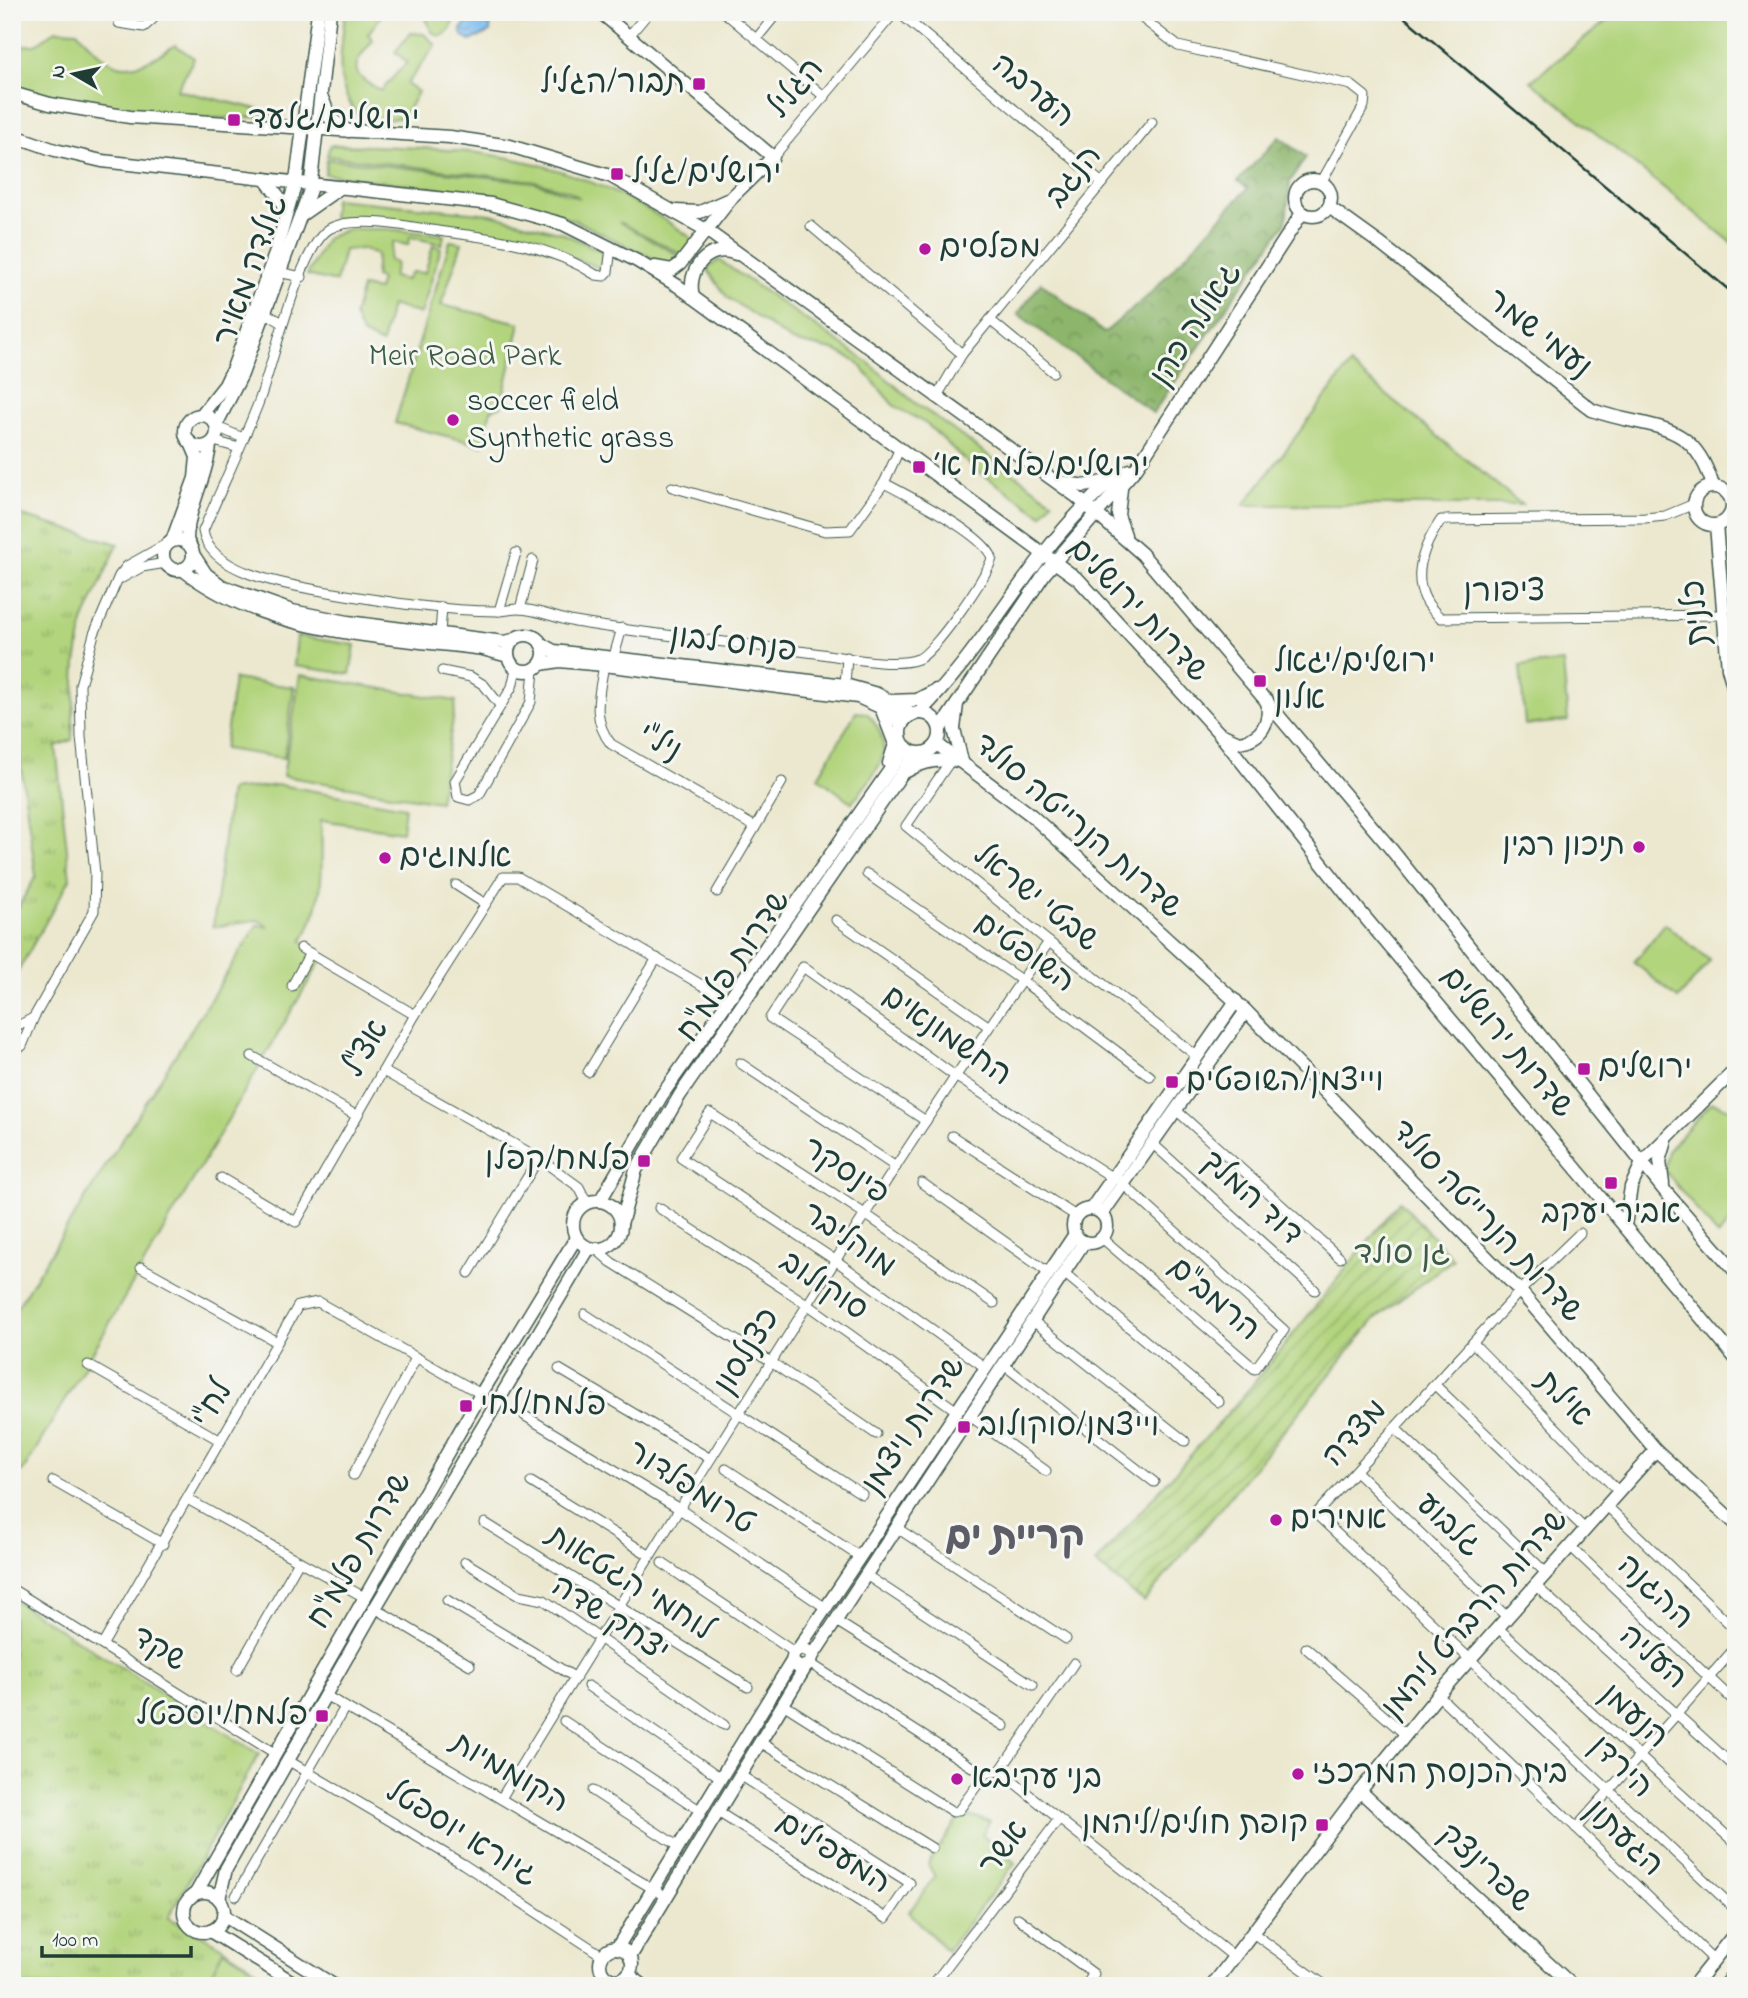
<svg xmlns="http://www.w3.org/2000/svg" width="1748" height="1998" font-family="'Indie Flower','Playpen Sans Hebrew',sans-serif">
	<defs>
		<pattern id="grass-tufts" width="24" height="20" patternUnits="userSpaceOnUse" patternTransform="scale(1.75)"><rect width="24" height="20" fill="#b2d47d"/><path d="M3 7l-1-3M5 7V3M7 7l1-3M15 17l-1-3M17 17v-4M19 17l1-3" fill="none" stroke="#90ad67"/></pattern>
		<pattern id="forest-crowns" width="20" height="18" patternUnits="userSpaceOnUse" patternTransform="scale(1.75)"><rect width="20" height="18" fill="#8db66c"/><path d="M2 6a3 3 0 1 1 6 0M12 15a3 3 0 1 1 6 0" fill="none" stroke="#73955a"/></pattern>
		<pattern id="garden-furrows" width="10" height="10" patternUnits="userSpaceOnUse" patternTransform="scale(1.75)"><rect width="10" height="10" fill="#b2d47d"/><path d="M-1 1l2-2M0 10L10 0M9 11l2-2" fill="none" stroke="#90ad67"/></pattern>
		<pattern id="water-ripples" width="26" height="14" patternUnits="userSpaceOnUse" patternTransform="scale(1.75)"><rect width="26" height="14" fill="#7bbcf0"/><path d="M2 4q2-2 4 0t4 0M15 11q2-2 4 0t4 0" fill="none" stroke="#649ac3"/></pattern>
	</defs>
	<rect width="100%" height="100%" fill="#f6f6f2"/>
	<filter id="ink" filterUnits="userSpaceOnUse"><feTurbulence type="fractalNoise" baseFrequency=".0143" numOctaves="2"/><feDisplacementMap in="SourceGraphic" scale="14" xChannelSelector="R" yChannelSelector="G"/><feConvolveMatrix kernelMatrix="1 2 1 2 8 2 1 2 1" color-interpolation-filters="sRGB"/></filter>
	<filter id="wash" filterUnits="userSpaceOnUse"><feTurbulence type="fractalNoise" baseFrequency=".00686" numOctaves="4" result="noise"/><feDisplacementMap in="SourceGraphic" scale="28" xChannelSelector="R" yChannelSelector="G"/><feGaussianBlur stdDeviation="1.57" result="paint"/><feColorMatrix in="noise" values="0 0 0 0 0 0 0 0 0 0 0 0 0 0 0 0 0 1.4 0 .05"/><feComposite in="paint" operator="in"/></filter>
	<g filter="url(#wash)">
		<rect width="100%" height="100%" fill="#ece8cf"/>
		<g fill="url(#grass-tufts)" stroke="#688858" stroke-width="2">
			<path d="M12 513 118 544 83 622 76 663 72 740 56 746 70 879 12 982V918L36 876 12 702Z"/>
			<path d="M12 1599 259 1754 168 1918 213 1941 282 1986H12Z"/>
		</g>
		<path fill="url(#forest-crowns)" stroke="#567a50" stroke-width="2" d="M1279 137 1306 157 1290 182 1286 222 1153 413 1018 314 1041 283 1104 333 1148 296 1248 188 1238 181Z"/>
		<g fill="#b2d47d" stroke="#688858" stroke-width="2">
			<path d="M345 12H377L381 16 368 34 373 40C351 67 348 73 381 91L407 62 395 52 411 33 424 34 436 45 407 84 418 92 404 117 380 121 359 117C331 83 342 53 345 12Z"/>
			<path d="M423 12H444L452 19C454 28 448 35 439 36L432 32Z"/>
			<path d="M1618 12H1736V246L1531 81Z"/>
			<path d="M56 30 77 31C114 74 128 76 175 45L194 58 177 90 283 115C265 118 247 117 229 118 157 119 80 113 12 86V46L35 45Z"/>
			<path d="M330 145C389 147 452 147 510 158 576 171 641 200 694 240L683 255 619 222 681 257 669 266 576 221 496 196 325 174 327 159 534 182 580 198 569 191 534 181 327 156Z"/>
			<path d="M334 199 491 214 562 233 605 252 600 268 525 240 451 229 332 219Z"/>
			<path d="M348 229H385L444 235 442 244 410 237 408 245 393 242 389 260 396 263 393 277 406 280 411 272 425 273 433 245 441 248 421 314 391 305 382 344 362 334 354 316 362 287 378 290 381 279 375 277 377 254 363 249 344 250 336 282 307 275 327 238Z"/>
			<path d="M450 241 462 243 441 305 520 323 501 406 491 410 482 445 395 423Z"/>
			<path d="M719 260 869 363 914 402 1052 501 1042 515 972 467 928 425 893 405 857 362 837 351 792 341 727 297 707 269Z"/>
			<path d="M1350 365 1522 505H1244Z"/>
			<path d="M297 636 355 645 350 674 294 666Z"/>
			<path d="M1563 662 1568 721 1525 725 1520 666Z"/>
			<path d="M300 675 456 701 439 802 283 776Z"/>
			<path d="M234 679 294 687 284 758 224 749Z"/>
			<path d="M856 712 867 713C900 750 877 770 852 803L818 777Z"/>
			<path d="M280 785 405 807 402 832 321 820C322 863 326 903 302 941L324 955 24 1470 12 1475V1315L257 925 269 927 258 920 213 927 230 790Z"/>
			<path d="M1665 924 1710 961 1678 999 1634 962Z"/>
			<path d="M1712 1102 1736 1112V1214L1718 1236 1665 1171 1668 1150Z"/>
			<path d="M970 1816 990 1821 982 1835 1015 1863 947 1951 909 1912 935 1877 928 1864 958 1819Z"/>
			<path d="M223 1950 272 1979 273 1986H205Z"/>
		</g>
		<path fill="url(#garden-furrows)" stroke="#688858" stroke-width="2" d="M1400 1201 1453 1259 1375 1319 1144 1602 1095 1563 1250 1388Z"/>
		<path fill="url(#water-ripples)" stroke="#4d7c92" stroke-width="2" d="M475 13H491L490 32 470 41 461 34V29Z"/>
	</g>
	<g filter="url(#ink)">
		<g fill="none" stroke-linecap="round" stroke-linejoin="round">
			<defs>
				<g id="street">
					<path d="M121 12 119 23 144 27 153 19 154 12"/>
					<path d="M724 12 825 97"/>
					<path d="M898 12 1102 183"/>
					<path d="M1134 12 1178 46 1351 85 1365 96 1364 106 1322 181"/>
					<path d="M629 36 649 12"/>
					<path d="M757 38 778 12"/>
					<path d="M773 157 895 12"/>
					<path d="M811 226 962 354"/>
					<path d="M611 248 608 272 604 276 596 275C549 245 499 239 445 232 417 228 353 214 329 229 299 248 272 368 258 404 241 447 221 489 203 531 210 576 296 586 334 593 387 602 444 611 497 611 504 611 512 609 519 609 537 609 557 619 575 622 652 635 730 642 807 652 836 655 891 669 918 659 933 654 988 575 992 558 985 535 907 495 884 483"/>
					<path d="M278 272 302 277"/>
					<path d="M263 312 283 323"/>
					<path d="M990 320 1053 372"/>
					<path d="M936 398 962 354 1152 122"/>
					<path d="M217 427 243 438"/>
					<path d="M214 441 239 448"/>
					<path d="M672 487 825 531 850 530 884 483 900 448"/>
					<path d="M1694 504 1665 516 1645 518 1441 520C1419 552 1407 590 1441 618L1725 615"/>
					<path d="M122 578 142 567 166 563"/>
					<path d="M520 609 533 560"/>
					<path d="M499 611 516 553"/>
					<path d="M440 633 442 607"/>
					<path d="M614 656 622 628"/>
					<path d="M604 665C599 695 591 719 611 744L755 827"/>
					<path d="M516 669 512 687 455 781 458 797 469 800 479 795 531 702 534 670"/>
					<path d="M442 671 471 677 484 685 499 704"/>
					<path d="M845 685 847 657"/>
					<path d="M951 760 906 826 1049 942 1198 1057"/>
					<path d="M867 874 1021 980 1150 1076"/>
					<path d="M456 885 484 903"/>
					<path d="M717 892 782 782"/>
					<path d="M836 920 988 1026"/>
					<path d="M301 948 415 1015"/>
					<path d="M292 986 310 953"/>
					<path d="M12 1029 33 1018"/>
					<path d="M12 1052 22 1046 34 1017 94 911 95 873 81 737 80 685 94 634 119 576 127 566 168 543"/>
					<path d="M252 1056 357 1116"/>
					<path d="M740 1063 896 1167"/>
					<path d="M383 1071 539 1158 579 1187 587 1203"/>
					<path d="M588 1072 657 958"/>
					<path d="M1176 1110 1340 1258"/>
					<path d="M926 1121 770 1018 803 967 955 1076 1113 1178"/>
					<path d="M952 1136 1076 1216"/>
					<path d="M1153 1144 1315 1290"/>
					<path d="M221 1178 296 1222 415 1015 503 877H518L727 1000"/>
					<path d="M922 1183 1049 1273"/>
					<path d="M659 1208 807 1304 957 1411"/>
					<path d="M1580 1233 1520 1291 1316 1514 1736 1910"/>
					<path d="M1102 1238 1255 1369 1284 1330 1123 1184"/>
					<path d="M596 1249 611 1262 771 1362 876 1434"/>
					<path d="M141 1267 277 1342"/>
					<path d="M469 1273 539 1158"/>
					<path d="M1064 1273 1219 1402"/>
					<path d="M585 1314 862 1494"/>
					<path d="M1033 1321 1185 1441"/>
					<path d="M1473 1343 1619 1492"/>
					<path d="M88 1365 221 1441"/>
					<path d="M1004 1365 1154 1482"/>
					<path d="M986 1368 835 1260 681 1158 710 1113 865 1214 994 1303"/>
					<path d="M559 1369 709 1458"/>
					<path d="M1435 1385 1585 1529"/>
					<path d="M525 1416 678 1508 826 1608"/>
					<path d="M970 1416 1046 1471"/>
					<path d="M1395 1428 1545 1572"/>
					<path d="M726 1469 860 1557"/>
					<path d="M1356 1471 1506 1616"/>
					<path d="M353 1475 416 1358"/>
					<path d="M53 1481 163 1544"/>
					<path d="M531 1482 649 1555"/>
					<path d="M189 1500 364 1597"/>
					<path d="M1607 1506 1736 1630"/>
					<path d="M485 1523 748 1687"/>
					<path d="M897 1528 1066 1639"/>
					<path d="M1570 1546 1736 1703"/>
					<path d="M465 1562 519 1595 544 1600 724 1725"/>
					<path d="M662 1563 794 1652"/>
					<path d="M866 1575 1033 1685"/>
					<path d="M1535 1585 1736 1768"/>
					<path d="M12 1589 276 1754"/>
					<path d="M447 1600 576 1678"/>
					<path d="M375 1608 470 1665"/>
					<path d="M836 1621 1004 1726"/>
					<path d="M1497 1627 1736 1844"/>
					<path d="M103 1644 298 1306 318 1302 481 1394"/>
					<path d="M1306 1648 1406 1735"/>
					<path d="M811 1664 972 1767"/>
					<path d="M237 1670 299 1561"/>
					<path d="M588 1686 721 1778"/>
					<path d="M325 1695 667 1897"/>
					<path d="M1438 1695 1714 1960"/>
					<path d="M783 1704 953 1812"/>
					<path d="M564 1721 701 1811"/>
					<path d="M760 1742 932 1848"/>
					<path d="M289 1761 463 1864 603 1956"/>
					<path d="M593 1791 679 1847"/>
					<path d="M502 1797C590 1651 681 1506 772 1361 861 1219 951 1078 1049 942"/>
					<path d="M959 1810 986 1773 1000 1771"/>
					<path d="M718 1812 886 1918 910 1883 740 1775"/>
					<path d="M1059 1819 1000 1771 1074 1663"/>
					<path d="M1576 1828 1736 1647"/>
					<path d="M236 1896 345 1707"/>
					<path d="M1018 1918 1094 1974 1085 1986"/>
					<path d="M1253 1933 1326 1986"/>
					<path d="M932 1986 1059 1819 1234 1957"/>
				</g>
				<g id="secondary">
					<path d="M600 12 773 157 733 196 680 264 672 270 655 267"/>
					<path d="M12 93 50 104 130 117 450 137 510 146 610 176 706 230 1077 497 1142 554 1391 849 1664 1190 1736 1272"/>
					<path d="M323 100 330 118 348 131"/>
					<path d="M12 135 55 150 102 161 491 204 563 224 637 261 678 286 1079 580 1218 732 1358 909 1736 1359"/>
					<path d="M265 179 282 201 285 218"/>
					<circle cx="1313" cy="198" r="18"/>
					<path d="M1329 207 1379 243 1592 410C1650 431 1692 416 1713 486"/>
					<path d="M675 211 700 212 727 200"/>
					<path d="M301 215 341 187"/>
					<path d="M693 297C686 270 708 243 736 254"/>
					<path d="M202 414 225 385 233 368 275 254 296 181 318 12"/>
					<circle cx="201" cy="431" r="16"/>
					<path d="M216 425 242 374 310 190 330 12"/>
					<path d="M1061 482 1084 486 1109 481"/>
					<circle cx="1713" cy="506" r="19"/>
					<path d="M1121 489 1118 515 1125 535"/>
					<path d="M1716 525 1728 668 1736 697"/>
					<circle cx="178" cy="555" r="15"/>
					<path d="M172 541 195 478 197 457 191 443"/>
					<path d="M190 545 187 541C187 507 207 478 210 445"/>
					<path d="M193 554 206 574 222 586 292 611 348 622 504 642 514 640"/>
					<path d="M182 569C265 635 382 636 483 649L508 656"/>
					<circle cx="526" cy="653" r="18"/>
					<path d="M541 644 554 651 845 685 877 694 913 715"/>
					<path d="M541 664 559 661 604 665 858 697 893 713 902 725"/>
					<path d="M891 701 917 700 936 690"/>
					<path d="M880 705 895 744 889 763"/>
					<path d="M919 713C982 651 1022 570 1084 507 1098 492 1112 478 1130 470"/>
					<circle cx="920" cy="733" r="20"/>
					<path d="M940 729 1045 573 1137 467 1302 213"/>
					<path d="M1221 734 1239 742C1262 739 1271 722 1267 700"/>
					<path d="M937 744 1031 815 1246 1011 1520 1291 1656 1450 1736 1524"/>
					<path d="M907 771C925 760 942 759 962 761L954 729 957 704"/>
					<path d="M1663 1184 1660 1161 1666 1141"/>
					<circle cx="597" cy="1225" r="24"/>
					<path d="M600 1201 662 1095 906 747"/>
					<path d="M1091 1209 1236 1001"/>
					<circle cx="1090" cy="1226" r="17"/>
					<path d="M1102 1214 1246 1011"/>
					<path d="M621 1224 636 1170 680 1095 916 753"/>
					<path d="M1625 1225 1631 1187 1643 1161 1736 1069"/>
					<path d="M799 1648 1075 1234"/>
					<path d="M812 1657 1084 1242"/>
					<path d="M1360 1791 1573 1986"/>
					<circle cx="204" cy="1912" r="20"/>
					<path d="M196 1893 481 1394 576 1238"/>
					<path d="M219 1899 226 1869 375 1608 589 1248"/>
					<path d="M223 1915 335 1986"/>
					<path d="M210 1931 299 1986"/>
					<path d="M617 1948 792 1661 794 1652 802 1648 812 1654 811 1664 799 1668 792 1661"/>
					<circle cx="616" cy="1964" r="16"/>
					<path d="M630 1957 805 1668"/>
					<path d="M628 1974 644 1986"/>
					<path d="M1212 1986 1360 1791 1438 1695 1656 1450"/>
					<path d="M1693 1986 1736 1932"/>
					<path d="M1724 1986 1736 1971"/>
				</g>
			</defs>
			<use href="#street" stroke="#3e574b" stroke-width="11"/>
			<use href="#secondary" stroke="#3e574b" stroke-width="15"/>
			<use href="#street" stroke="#fff" stroke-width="9"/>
			<use href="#secondary" stroke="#fff" stroke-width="12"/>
			<path stroke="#1f3d34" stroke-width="2.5" d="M1398 12 1736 296"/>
		</g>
	</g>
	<g fill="#b5179e" stroke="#f6f6f2" stroke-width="2.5">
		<rect x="692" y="77" width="14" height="14" rx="3.5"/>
		<rect x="227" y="113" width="14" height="14" rx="3.5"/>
		<rect x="610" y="167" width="14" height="14" rx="3.5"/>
		<circle cx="925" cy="249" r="7"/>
		<circle cx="453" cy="420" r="7"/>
		<rect x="912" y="460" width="14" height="14" rx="3.5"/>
		<rect x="1253" y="674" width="14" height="14" rx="3.5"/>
		<circle cx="1639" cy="847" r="7"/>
		<circle cx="385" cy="858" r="7"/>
		<rect x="1577" y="1062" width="14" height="14" rx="3.5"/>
		<rect x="1165" y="1075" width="14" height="14" rx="3.5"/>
		<rect x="637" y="1154" width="14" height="14" rx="3.5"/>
		<rect x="1604" y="1176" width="14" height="14" rx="3.5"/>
		<rect x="459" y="1399" width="14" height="14" rx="3.5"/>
		<rect x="957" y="1420" width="14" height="14" rx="3.5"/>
		<circle cx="1276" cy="1520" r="7"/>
		<rect x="315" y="1709" width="14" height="14" rx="3.5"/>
		<circle cx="1298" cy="1774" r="7"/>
		<circle cx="957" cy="1779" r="7"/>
		<rect x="1315" y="1818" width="14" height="14" rx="3.5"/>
	</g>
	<g text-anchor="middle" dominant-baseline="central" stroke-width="6" stroke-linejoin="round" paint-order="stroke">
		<g font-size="32" fill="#1f3d34" stroke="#f6f6f2" text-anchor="start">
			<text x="685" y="84" text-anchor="end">תבור/הגליל</text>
			<text x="248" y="120">ירושלים/גלעד</text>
			<text x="631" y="174">ירושלים/גליל</text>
			<text x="939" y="249">מפלסים</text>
			<text x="467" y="402">soccer field<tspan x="467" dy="37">Synthetic grass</tspan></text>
			<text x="933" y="467">ירושלים/פלמח א׳</text>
			<text x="1274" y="663">ירושלים/יגאל<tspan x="1274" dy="37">אלון</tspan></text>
			<text x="1625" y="847" text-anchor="end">תיכון רבין</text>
			<text x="399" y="858">אלמוגים</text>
			<text x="1598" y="1069">ירושלים</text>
			<text x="1186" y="1082">וייצמן/השופטים</text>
			<text x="630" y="1161" text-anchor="end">פלמח/קפלן</text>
			<text x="1611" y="1214" text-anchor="middle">אביר יעקב</text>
			<text x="480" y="1406">פלמח/לחי</text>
			<text x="978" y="1427">וייצמן/סוקולוב</text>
			<text x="1290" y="1520">אמירים</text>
			<text x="308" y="1716" text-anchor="end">פלמח/יוספטל</text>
			<text x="1312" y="1774">בית הכנסת המרכזי</text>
			<text x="971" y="1779">בני עקיבא</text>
			<text x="1308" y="1825" text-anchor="end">קופת חולים/ליהמן</text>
		</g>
		<g font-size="32" fill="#1f3d34" stroke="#f6f6f2">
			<text transform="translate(797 89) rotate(-50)">הגליל</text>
			<text transform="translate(1032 92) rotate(40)">הערבה</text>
			<text transform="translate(1075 177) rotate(-51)">הנגב</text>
			<text transform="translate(252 271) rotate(-70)">גולדה מאיר</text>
			<text transform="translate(1197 325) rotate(-57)">גאולה כהן</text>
			<text transform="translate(1538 335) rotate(38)">נעמי שמר</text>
			<text transform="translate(1504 593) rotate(-1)">ציפורן</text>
			<text transform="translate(1137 611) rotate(46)">שדרות ירושלים</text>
			<text transform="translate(1698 613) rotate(-95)">כלנית</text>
			<text transform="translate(733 645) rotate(7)">פנחס לבון</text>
			<text transform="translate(659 744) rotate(30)">ניל"י</text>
			<text transform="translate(1077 827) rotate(41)">שדרות הנרייטה סולד</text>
			<text transform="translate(1035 899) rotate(39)">שבטי ישראל</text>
			<text transform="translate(1024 954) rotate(35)">השופטים</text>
			<text transform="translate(735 967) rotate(-56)">שדרות פלמ"ח</text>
			<text transform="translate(946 1037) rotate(35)">החשמונאים</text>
			<text transform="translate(1506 1043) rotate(50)">שדרות ירושלים</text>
			<text transform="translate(367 1049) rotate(-60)">אצ"ל</text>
			<text transform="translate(845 1172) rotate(33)">פינסקר</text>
			<text transform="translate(1251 1199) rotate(42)">דוד המלך</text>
			<text transform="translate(1486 1222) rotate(47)">שדרות הנרייטה סולד</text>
			<text transform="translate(848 1241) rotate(35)">מוהליבר</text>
			<text transform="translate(823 1287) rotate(34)">סוקולוב</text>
			<text transform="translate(1213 1300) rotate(41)">הרמב"ם</text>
			<text transform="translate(748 1352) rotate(-58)">כצנלסון</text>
			<text transform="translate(1563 1400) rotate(45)">אילת</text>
			<text transform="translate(214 1405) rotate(-60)">לח"י</text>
			<text transform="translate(915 1426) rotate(-56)">שדרות ויצמן</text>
			<text transform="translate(1356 1434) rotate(-47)">מצדה</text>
			<text transform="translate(690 1489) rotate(33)">טרומפלדור</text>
			<text transform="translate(1448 1526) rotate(44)">גלבוע</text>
			<text transform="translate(361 1551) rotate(-60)">שדרות פלמ"ח</text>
			<text transform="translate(629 1584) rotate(32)">לוחמי הגטאות</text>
			<text transform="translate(1654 1593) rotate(44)">ההגנה</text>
			<text transform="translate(1476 1615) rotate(-49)">שדרות הרברט ליהמן</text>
			<text transform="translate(609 1620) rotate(33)">יצחק שדה</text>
			<text transform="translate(158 1650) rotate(32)">שקד</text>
			<text transform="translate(1652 1658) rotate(42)">העליה</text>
			<text transform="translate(1633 1717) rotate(42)">הנעמן</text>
			<text transform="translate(1620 1768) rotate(44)">הירדן</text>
			<text transform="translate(509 1774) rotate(30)">הקוממיות</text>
			<text transform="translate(461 1835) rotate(32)">גיורא יוספטל</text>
			<text transform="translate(1623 1839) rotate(44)">הגעתון</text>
			<text transform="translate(1005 1849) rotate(-53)">אשר</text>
			<text transform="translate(833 1854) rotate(32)">המעפילים</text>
			<text transform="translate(1484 1869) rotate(43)">שפרינצק</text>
		</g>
		<g font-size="32" fill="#3c5b43" stroke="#f6f6f2">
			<text x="465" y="357">Meir Road Park</text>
			<text x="1402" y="1255">גן סולד</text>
		</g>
		<g font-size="38" font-weight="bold" fill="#5d5e65" stroke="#f6f6f2">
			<text x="1015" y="1539">קריית ים</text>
		</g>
	</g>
	<rect width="1748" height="1998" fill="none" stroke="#f6f6f2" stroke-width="42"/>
	<g transform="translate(74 74) rotate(279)" stroke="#f6f6f2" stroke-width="5" paint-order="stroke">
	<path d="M0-5L12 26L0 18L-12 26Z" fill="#1f3d34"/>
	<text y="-10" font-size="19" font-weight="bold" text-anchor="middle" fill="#1f3d34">N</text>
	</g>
	<path d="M42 1946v10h149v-10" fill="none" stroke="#1f3d34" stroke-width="3.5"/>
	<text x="52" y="1946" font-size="21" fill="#1f3d34" stroke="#f6f6f2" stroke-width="5" paint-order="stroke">100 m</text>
</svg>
